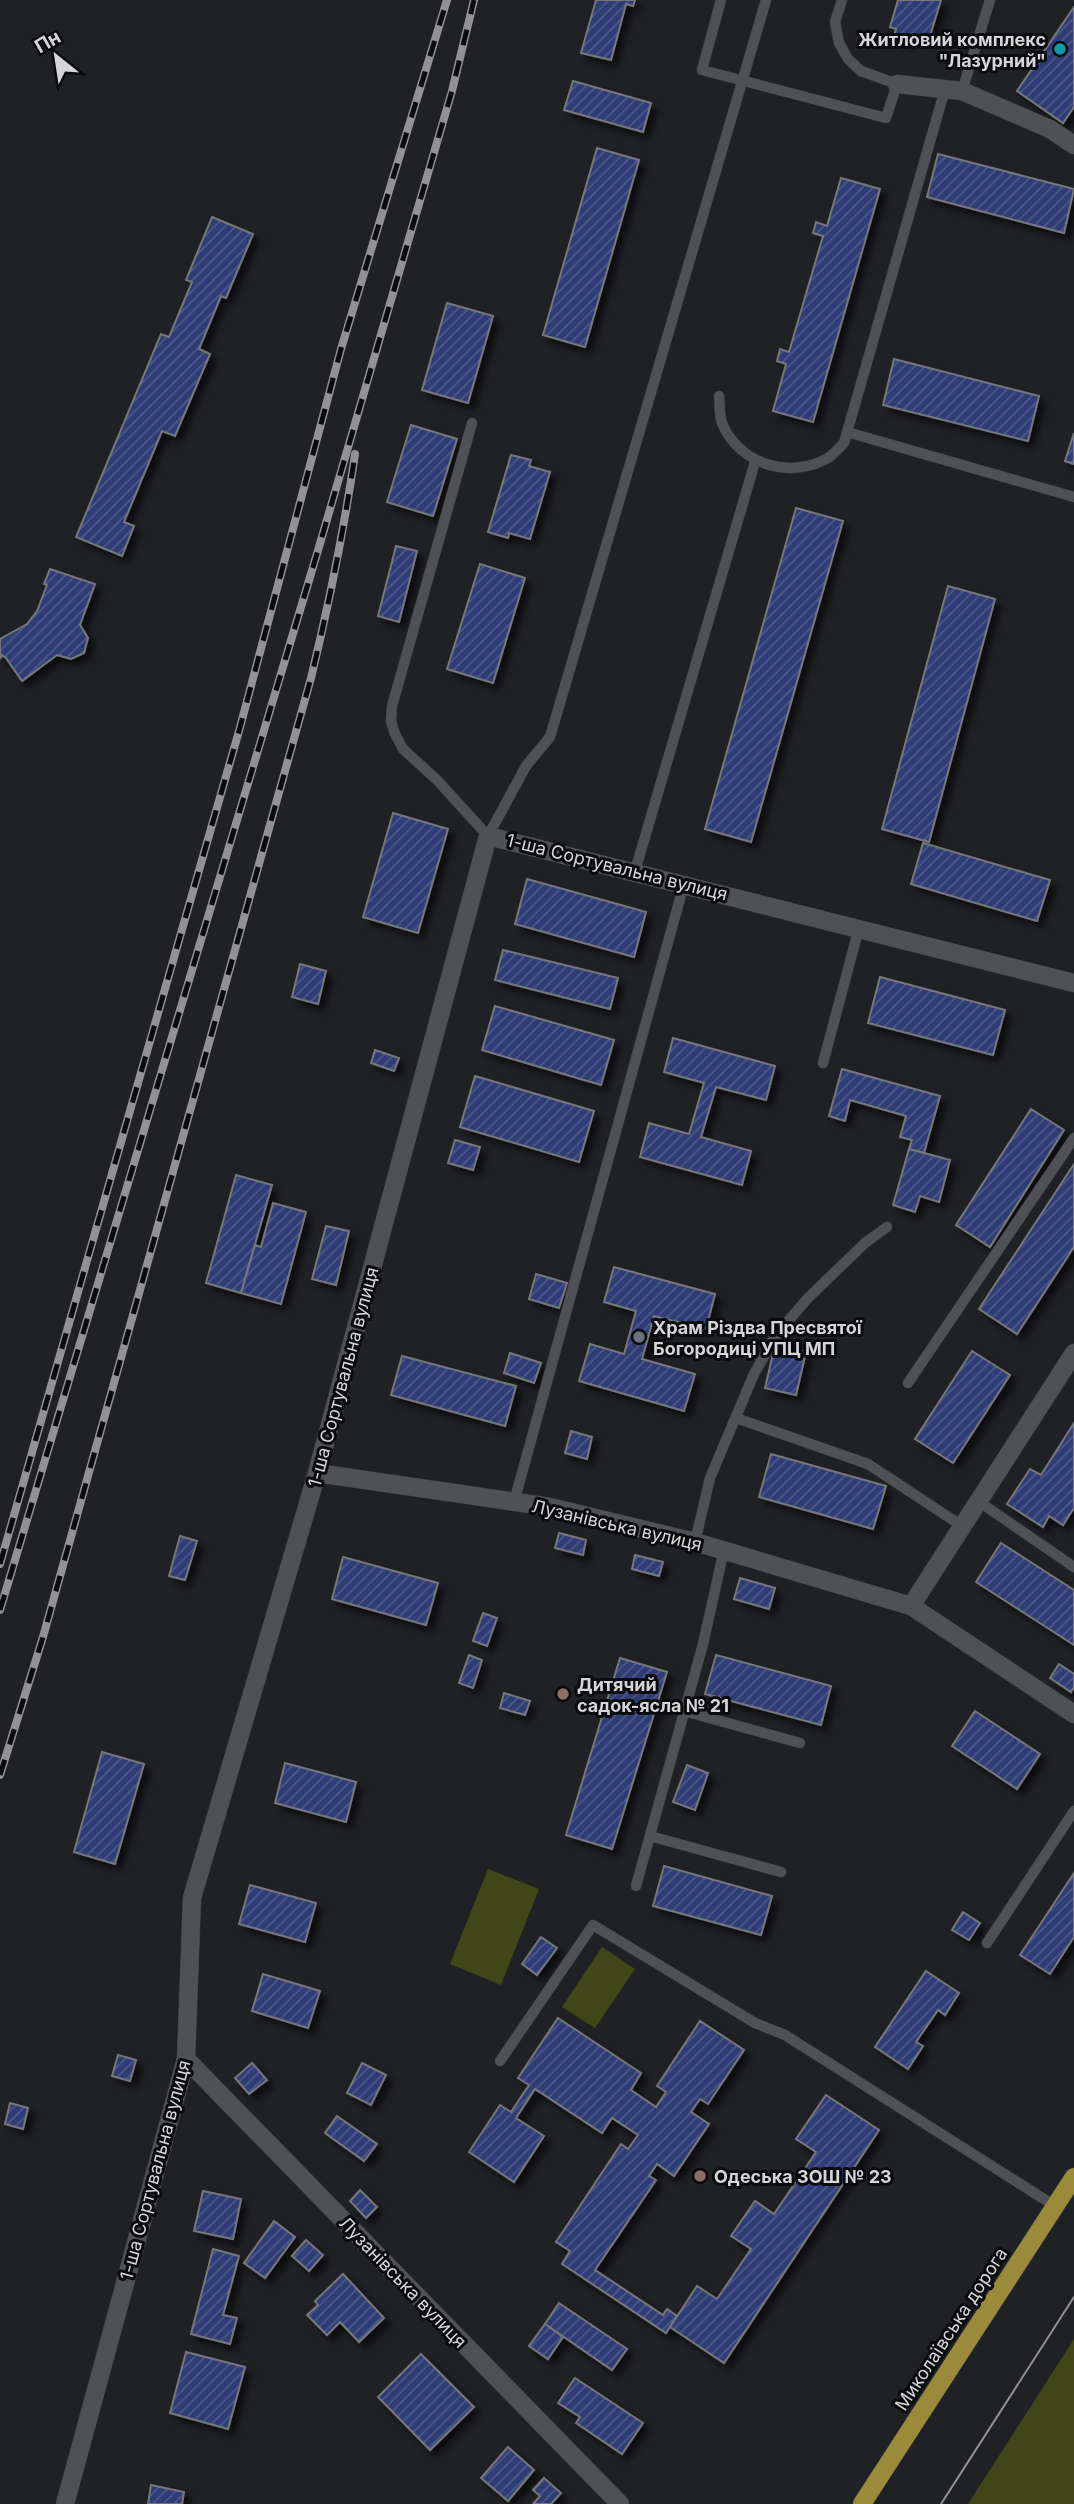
<svg xmlns="http://www.w3.org/2000/svg" width="1074" height="2504" font-family="Inter,sans-serif">
	<defs>
		<pattern id="building-hatch" width="6" height="6" patternUnits="userSpaceOnUse" patternTransform="scale(1.75)"><rect width="6" height="6" fill="#2f3d76"/><path d="M-1 1l2-2M0 6l6-6M5 7l2-2" fill="none" stroke="#4c5889"/></pattern>
		<filter id="shadow"><feDropShadow dx="6" dy="6" stdDeviation="3.5" flood-color="#0009"/></filter>
	</defs>
	<rect width="100%" height="100%" fill="#202124"/>
	<g fill="#414619">
		<path d="M488 1869 539 1889 501 1985 450 1964Z"/>
		<path d="M602 1947 635 1969 595 2028 562 2007Z"/>
		<path d="M1074 2339V2504H968Z"/>
	</g>
	<g fill="url(#building-hatch)" stroke="#76777a" stroke-width="2" filter="url(#shadow)">
		<path d="M596 0H635L633 6 626 4 611 60 581 53Z"/>
		<path d="M898 0H941L929 39 913 34 911 41 894 36 896 29 890 27Z"/>
		<path d="M1074 7V107L1063 123 1017 91Z"/>
		<path d="M573 81 651 103 643 132 564 110Z"/>
		<path d="M597 148 639 160 585 347 543 335Z"/>
		<path d="M938 154 1074 189 1064 233 927 197Z"/>
		<path d="M841 178 880 189 813 422 773 411 786 364 777 361 780 349 789 352 823 236 813 233 816 222 827 226Z"/>
		<path d="M212 217 253 234 226 298 221 296 199 349 210 354 175 436 162 431 124 522 134 526 122 556 76 537 161 334 169 337 192 282 186 280Z"/>
		<path d="M447 303 493 316 468 403 422 390Z"/>
		<path d="M894 359 1039 396 1028 441 883 405Z"/>
		<path d="M411 425 457 439 433 516 387 502Z"/>
		<path d="M1074 433V464L1065 461Z"/>
		<path d="M511 455 531 460 529 466 550 472 530 539 509 533 508 538 488 532Z"/>
		<path d="M796 508 843 521 751 842 705 829Z"/>
		<path d="M396 546 417 551 399 622 378 616Z"/>
		<path d="M480 564 525 578 493 683 447 669Z"/>
		<path d="M50 569 95 584 80 625 88 638 84 653 71 659 57 655 22 681 6 658 2 655 0 659V639L27 624 37 611 47 585 44 584Z"/>
		<path d="M948 586 995 599 929 842 882 829Z"/>
		<path d="M393 813 448 829 418 933 363 917Z"/>
		<path d="M923 843 1050 880 1037 921 911 884Z"/>
		<path d="M527 879 646 912 634 957 515 924Z"/>
		<path d="M503 950 618 978 610 1009 495 980Z"/>
		<path d="M300 964 326 971 318 1004 292 997Z"/>
		<path d="M880 977 1005 1010 993 1055 868 1023Z"/>
		<path d="M495 1006 614 1040 601 1085 482 1050Z"/>
		<path d="M673 1038 775 1066 766 1100 716 1087 701 1137 751 1151 742 1185 640 1157 649 1123 689 1134 704 1083 664 1072Z"/>
		<path d="M375 1050 399 1058 394 1071 371 1063Z"/>
		<path d="M842 1069 940 1096 924 1153 909 1149 912 1140 900 1137 906 1116 850 1100 845 1121 829 1116Z"/>
		<path d="M475 1076 594 1111 579 1162 460 1127Z"/>
		<path d="M1031 1109 1064 1130 990 1247 956 1225Z"/>
		<path d="M455 1140 480 1147 473 1170 448 1163Z"/>
		<path d="M909 1149 950 1160 939 1202 920 1196 915 1212 893 1205Z"/>
		<path d="M1074 1164V1247L1017 1334 979 1309Z"/>
		<path d="M236 1175 272 1185 241 1293 206 1283Z"/>
		<path d="M273 1203 306 1212 281 1304 241 1293 255 1245 261 1247Z"/>
		<path d="M326 1226 349 1231 336 1285 312 1279Z"/>
		<path d="M614 1267 715 1294 706 1329 654 1316 642 1359 695 1374 684 1411 579 1381 590 1344 624 1354 636 1311 604 1302Z"/>
		<path d="M536 1274 567 1283 559 1308 529 1299Z"/>
		<path d="M775 1345 806 1352 796 1395 765 1388Z"/>
		<path d="M972 1351 1010 1375 953 1463 915 1439Z"/>
		<path d="M510 1353 541 1363 534 1383 504 1373Z"/>
		<path d="M402 1356 516 1386 505 1426 391 1395Z"/>
		<path d="M1074 1423V1508L1063 1525 1049 1516 1043 1527 1007 1504 1030 1469 1041 1475Z"/>
		<path d="M571 1431 592 1437 587 1459 565 1453Z"/>
		<path d="M771 1454 886 1486 873 1529 759 1497Z"/>
		<path d="M559 1533 586 1540 583 1555 555 1548Z"/>
		<path d="M180 1536 197 1541 185 1580 169 1576Z"/>
		<path d="M1001 1543 1074 1590V1645L976 1582Z"/>
		<path d="M635 1555 663 1562 659 1576 632 1569Z"/>
		<path d="M343 1557 438 1583 426 1625 332 1599Z"/>
		<path d="M740 1578 775 1588 769 1609 734 1599Z"/>
		<path d="M483 1613 497 1618 487 1646 473 1641Z"/>
		<path d="M469 1655 482 1660 473 1688 459 1683Z"/>
		<path d="M716 1655 831 1686 821 1725 705 1694Z"/>
		<path d="M620 1658 667 1672 612 1849 566 1835Z"/>
		<path d="M1059 1664 1074 1674V1687L1071 1692 1050 1678Z"/>
		<path d="M504 1693 530 1701 525 1715 500 1708Z"/>
		<path d="M975 1711 1040 1754 1017 1789 952 1746Z"/>
		<path d="M102 1752 144 1764 115 1864 74 1852Z"/>
		<path d="M285 1763 356 1782 346 1822 275 1803Z"/>
		<path d="M687 1765 708 1773 695 1810 673 1802Z"/>
		<path d="M664 1866 772 1896 761 1935 653 1906Z"/>
		<path d="M1074 1873V1937L1050 1974 1020 1955Z"/>
		<path d="M250 1885 316 1903 305 1942 239 1924Z"/>
		<path d="M963 1912 980 1923 969 1940 952 1930Z"/>
		<path d="M541 1937 557 1948 537 1975 522 1964Z"/>
		<path d="M926 1971 959 1993 945 2015 938 2010 916 2042 923 2046 908 2069 875 2047Z"/>
		<path d="M263 1974 320 1991 308 2028 252 2011Z"/>
		<path d="M558 2018 641 2073 631 2090 656 2107 666 2092 657 2086 700 2021 744 2050 708 2104 700 2099 691 2112 709 2124 674 2176 657 2164 649 2176 656 2180 595 2270 663 2315 667 2309 677 2316 666 2333 562 2264 570 2251 556 2242 621 2144 628 2149 638 2135 612 2118 602 2133 535 2089 516 2118 544 2136 514 2182 469 2152 500 2105 511 2112 529 2085 518 2078Z"/>
		<path d="M118 2055 136 2060 130 2081 112 2076Z"/>
		<path d="M252 2063 267 2080 249 2094 235 2078Z"/>
		<path d="M362 2063 386 2075 371 2105 347 2093Z"/>
		<path d="M826 2095 879 2130 724 2363 670 2327 697 2286 717 2299 751 2249 731 2236 755 2201 774 2214 816 2152 796 2139Z"/>
		<path d="M10 2103 28 2108 23 2129 5 2124Z"/>
		<path d="M337 2116 377 2144 364 2161 325 2133Z"/>
		<path d="M360 2190 377 2207 366 2218 350 2201Z"/>
		<path d="M203 2191 241 2199 233 2239 194 2231Z"/>
		<path d="M274 2221 295 2237 265 2278 244 2263Z"/>
		<path d="M306 2240 323 2255 309 2271 292 2256Z"/>
		<path d="M213 2249 239 2256 223 2315 237 2318 230 2344 191 2334Z"/>
		<path d="M343 2274 384 2318 359 2342 340 2322 327 2335 307 2315 318 2305 315 2301Z"/>
		<path d="M559 2303 627 2349 612 2370 545 2324Z"/>
		<path d="M545 2324 563 2337 548 2359 529 2346Z"/>
		<path d="M186 2352 245 2367 228 2429 170 2413Z"/>
		<path d="M421 2354 474 2407 430 2450 378 2397Z"/>
		<path d="M575 2378 643 2423 622 2454 576 2423 580 2417 558 2403Z"/>
		<path d="M508 2447 534 2470 508 2501 481 2478Z"/>
		<path d="M544 2478 561 2493 551 2504H533L540 2496 533 2490Z"/>
		<path d="M151 2485 184 2492 182 2504H148Z"/>
	</g>
	<g fill="none" stroke-linecap="round" stroke-linejoin="round">
		<defs>
			<g id="lane">
				<path d="M721 0 702 70 886 118 897 84 861 71 848 59 839 43 835 22 842 0"/>
				<path d="M962 91 990 0"/>
				<path d="M719 396C720 405 719 415 722 423 739 464 789 480 828 458 834 454 839 448 844 443L945 89"/>
				<path d="M472 423 392 706 391 721 395 734 403 749 437 780 488 836 526 766 550 737 766 0"/>
				<path d="M847 432 1074 497"/>
				<path d="M635 871 755 462"/>
				<path d="M823 1063 859 928"/>
				<path d="M908 1383 1074 1138"/>
				<path d="M736 1418 868 1464 962 1526"/>
				<path d="M978 1501 1074 1567"/>
				<path d="M514 1502 684 884"/>
				<path d="M695 1542 710 1478 754 1374 776 1335 808 1298 865 1243 887 1227"/>
				<path d="M684 1711 800 1743"/>
				<path d="M650 1836 781 1872"/>
				<path d="M636 1886 703 1644 724 1550"/>
				<path d="M987 1943 1074 1811"/>
				<path d="M500 2061 593 1925 755 2023 785 2035 1055 2206"/>
			</g>
			<g id="street">
				<path d="M897 84 962 91 1050 129 1074 145"/>
				<path d="M317 1473 550 1507 695 1542 911 1606 1074 1714"/>
				<path d="M911 1606 1074 1353"/>
				<path d="M186 2059 620 2504"/>
				<path d="M65 2504 186 2059 192 1898 317 1473 488 836 1074 983"/>
			</g>
			<path id="primary" d="M862 2504 1074 2177"/>
		</defs>
		<use href="#lane" stroke="#3b3b3d" stroke-width="11"/>
		<use href="#street" stroke="#3b3b3d" stroke-width="19"/>
		<use href="#primary" stroke="#3b3b3d" stroke-width="19"/>
		<use href="#lane" stroke="#4f5154" stroke-width="10"/>
		<use href="#street" stroke="#4f5154" stroke-width="18"/>
		<use href="#primary" stroke="#9a8b3b" stroke-width="18"/>
		<path stroke="#929295" stroke-width="2" d="M941 2504 1074 2297"/>
		<defs>
			<g id="rail">
				<path d="M0 1564 239 731 341 349 447 0"/>
				<path d="M0 1610 319 547 452 91 474 0"/>
				<path d="M0 1775 43 1637 311 678C329 604 344 530 355 454"/>
			</g>
		</defs>
		<use href="#rail" stroke="#929295" stroke-width="8"/>
		<use href="#rail" stroke="#0a0b0c" stroke-width="5" stroke-dasharray="16" stroke-linecap="butt"/>
	</g>
	<circle fill="#0f9aa8" stroke="#0a0b0c" stroke-width="2.5" cx="1060" cy="49" r="7"/>
	<circle fill="#6b7280" stroke="#0a0b0c" stroke-width="2.5" cx="639" cy="1337" r="7"/>
	<g fill="#8d6e63" stroke="#0a0b0c" stroke-width="2.5">
		<circle cx="563" cy="1694" r="7"/>
		<circle cx="700" cy="2176" r="7"/>
	</g>
	<g text-anchor="middle" dominant-baseline="central" stroke-width="6" stroke-linejoin="round" paint-order="stroke">
		<g font-size="18" font-weight="bold" fill="#d5d5d7" stroke="#0a0b0c" text-anchor="start">
			<text x="1046" y="39" text-anchor="end">Житловий комплекс<tspan x="1046" dy="21">"Лазурний"</tspan></text>
			<text x="653" y="1327">Храм Різдва Пресвятої<tspan x="653" dy="21">Богородиці УПЦ МП</tspan></text>
			<text x="577" y="1684">Дитячий<tspan x="577" dy="21">садок-ясла № 21</tspan></text>
			<text x="714" y="2176">Одеська ЗОШ № 23</text>
		</g>
		<g font-size="18" fill="#d5d5d7" stroke="#0a0b0c">
			<text transform="translate(617 867) rotate(14)">1-ша Сортувальна вулиця</text>
			<text transform="translate(343 1377) rotate(-75)">1-ша Сортувальна вулиця</text>
			<text transform="translate(617 1525) rotate(13)">Лузанівська вулиця</text>
			<text transform="translate(155 2170) rotate(-75)">1-ша Сортувальна вулиця</text>
			<text transform="translate(403 2282) rotate(46)">Лузанівська вулиця</text>
			<text transform="translate(951 2329) rotate(-57)">Миколаївська дорога</text>
		</g>
	</g>
	<g transform="translate(56 56) rotate(330)" stroke="#0a0b0c" stroke-width="5" paint-order="stroke">
	<path d="M0-5L12 26L0 18L-12 26Z" fill="#d5d5d7"/>
	<text y="-10" font-size="19" font-weight="bold" text-anchor="middle" fill="#d5d5d7">Пн</text>
	</g>
</svg>
